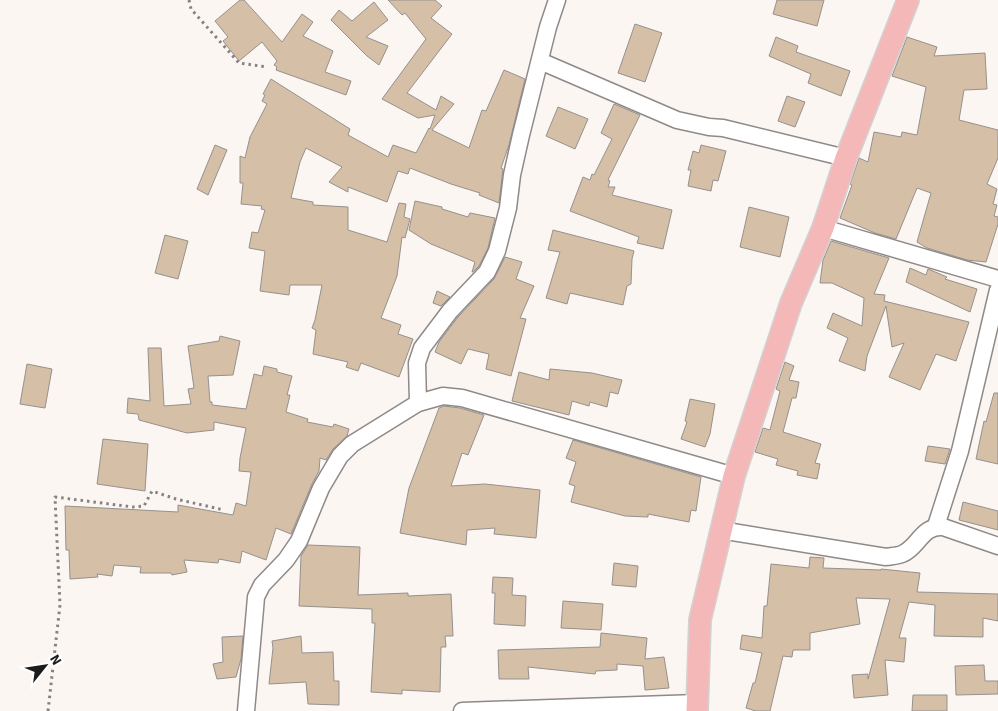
<svg xmlns="http://www.w3.org/2000/svg" width="998" height="711" font-family="'Source Sans 3',sans-serif">
	<rect width="100%" height="100%" fill="#fcf6f3"/>
	<g fill="#d5bfa6" stroke="#95918d">
		<path d="M240 0H244L282 42 302 14 313 22 303 36 333 51 325 72 351 81 346 95 276 70 277 67 274 65 277 61 262 42 239 61 223 41 228 37 215 21Z"/>
		<path d="M388 0H435L442 6 431 18 452 34 407 93 436 110 441 96 454 104 432 130 469 148 482 110 486 111 504 70 525 79 509 145 501 168 503 169 499 203 479 195 480 193 451 184 410 168 408 174 398 171 387 202 348 187V192L329 182 342 167 306 148 300 162 291 198 313 202V205L348 207V230L387 242 399 203 406 204 404 217 410 219 405 238 402 237 397 276 381 318 401 325 398 334 413 339 399 377 361 363 358 371 346 367 348 362 313 354 316 330 312 328 315 320 322 285H290L289 295 260 291 265 251 249 248 252 232 258 233 265 210 261 209 262 206 241 204 243 183H240V156L245 158 250 137 267 104 262 101 265 95 263 94 271 79 350 129 348 135 388 157 393 145 416 153 429 128 430 129 435 115 418 118 382 99 426 39 405 13 402 15Z"/>
		<path d="M777 0H824L817 26 773 14Z"/>
		<path d="M374 2 388 20 366 37 388 46 379 65 367 56 331 20 339 10 352 21Z"/>
		<path d="M635 24 662 33 645 82 618 73Z"/>
		<path d="M776 37 798 46 796 52 850 71 841 96 808 83 811 74 769 56Z"/>
		<path d="M907 37 937 47 934 56 985 53 987 89 964 90 959 120 998 130V158L987 184 997 189 993 204 997 205 994 216 998 217V224L986 262 967 260 927 248 917 242 931 193 917 188 896 239 875 233 840 218 852 185 850 184 859 158 868 162 874 132 901 137 902 132 917 135 926 87 892 76Z"/>
		<path d="M787 96 805 102 795 127 778 121Z"/>
		<path d="M614 104 640 115 608 180 610 181 608 187H615L612 195 672 210 663 249 637 243 639 237 570 211 583 177 590 180 592 174 594 175 612 139 601 133Z"/>
		<path d="M558 107 588 119 575 149 546 136Z"/>
		<path d="M215 145 227 150 208 195 197 189Z"/>
		<path d="M701 145 726 151 718 181 713 180 711 191 688 186 691 170H688L693 151 699 153Z"/>
		<path d="M415 201 442 207V209L468 217 470 213 495 218 488 248 479 266 473 272H472L475 262 431 244 409 230Z"/>
		<path d="M749 207 789 217 780 257 740 247Z"/>
		<path d="M553 230 634 251 632 259 631 284 627 286 623 305 570 293 567 304 546 298 560 252 548 250Z"/>
		<path d="M165 235 188 241 178 279 155 273Z"/>
		<path d="M831 241 889 258 874 294 885 295 884 301 969 322 956 361 936 354 920 390 889 377 904 343 892 347 886 306 867 356 865 371 839 361 848 338 827 328 833 313 862 326 864 298 832 283H820L823 260Z"/>
		<path d="M505 257 522 262 516 279 534 286 520 318 526 319 511 376 486 369 489 354 468 349 461 364 435 352 439 342 458 317 494 279Z"/>
		<path d="M910 268 926 275 928 269 947 277 945 279 977 289 970 312 906 282Z"/>
		<path d="M437 291 450 297 441 306 433 303Z"/>
		<path d="M220 336 240 341 233 375 208 376 210 402H212V405L246 409 254 374 262 376 264 366 277 369V372L292 376 287 395H290L286 412 308 419 307 422 333 427 334 424 349 429 347 436 333 449 326 460 320 458 319 471 312 484 291 534 276 528 266 560 242 551 240 563 219 559 218 563 184 560 187 572 172 575 171 573H140L141 567 114 565 112 576 97 574 98 577 70 579 69 550H66L65 506 178 512V505L233 515 236 503 246 506 251 472 239 471 240 458 246 428 214 422V430L187 433 139 420 138 414 127 413 128 398 150 401 148 348H161L164 406 191 404 188 389 194 388 188 346 219 341Z"/>
		<path d="M785 362 794 366 789 380 799 382 796 398H792L783 432 821 444 815 463 820 464 817 479 797 475 798 471 776 465 778 459 755 452 763 428 770 430 780 391 776 389Z"/>
		<path d="M27 364 52 369 45 408 20 404Z"/>
		<path d="M550 369 592 373 622 380 618 394 610 392 607 407 590 402 589 406 572 401 569 415 512 401 519 372 549 380Z"/>
		<path d="M994 393H998V464L976 459 984 421 986 422Z"/>
		<path d="M690 399 715 404 710 434 705 447 681 439 687 422 685 421Z"/>
		<path d="M444 406 460 408 484 415 468 455 462 453 451 486 485 484 540 490 536 538 494 534 495 528 467 530 466 545 400 533 409 488 439 408Z"/>
		<path d="M103 439 148 444 145 491 97 484Z"/>
		<path d="M573 440 701 477 696 511 691 510 689 522 648 514V517L625 516 571 502 575 486 569 484 576 462 566 458Z"/>
		<path d="M928 446 950 449 945 464 925 461Z"/>
		<path d="M963 502 998 511V530L959 520Z"/>
		<path d="M308 545 360 547 358 595 408 593V596L451 594 453 636H445L446 647H441L440 692 402 690V694L371 692 375 623H372V609L299 606 301 556Z"/>
		<path d="M810 557 824 558 823 568 881 570V569L920 573 917 592 998 594V621L983 618V637L934 636 935 605 909 602 899 638H906L904 662 885 660 888 695 854 698 852 675 868 674V679L890 599 856 598 860 624 810 633V650H793L792 657 783 656 770 711H756L746 708 753 683H755L762 653 740 649 742 635 762 638 764 606H767L771 564 809 568Z"/>
		<path d="M614 563 638 566 636 587 612 585Z"/>
		<path d="M493 577 513 578 512 595 526 596 525 626 494 624 495 593H492Z"/>
		<path d="M563 601 603 604 601 630 561 628Z"/>
		<path d="M601 633 647 638 645 659 664 657 669 688 645 690 643 666 617 664V670L596 671 595 674 528 667 529 679H499L498 650 600 647Z"/>
		<path d="M243 636 241 659 236 677 217 679 213 664 223 662 222 637Z"/>
		<path d="M301 636 302 653 333 652 334 681H339V705L308 704 306 682 269 684 273 648 272 641Z"/>
		<path d="M984 665 985 681H998V694L956 695 955 666Z"/>
		<path d="M913 695H947V711H912Z"/>
	</g>
	<g fill="none" stroke-linecap="round" stroke-linejoin="round">
		<defs>
			<g id="minor">
				<path d="M540 61 677 120 709 127 723 128 846 158"/>
				<path d="M823 228 998 279"/>
				<path d="M418 403 417 363 422 348 450 311 487 272 497 251 508 208 512 175 521 135 548 27 557 0"/>
				<path d="M936 526 960 451 998 290"/>
				<path d="M720 530 886 557C891 556 897 556 902 554 918 548 922 525 943 527L998 546"/>
				<path d="M246 711 255 609 256 597 262 585 286 560 299 541 321 488 340 456 352 444 418 403 443 396 462 398 734 476"/>
				<path d="M462 711 697 703"/>
			</g>
			<path id="major" d="M697 711 700 620 734 476 791 303 823 228 846 158 908 0"/>
		</defs>
		<use href="#minor" stroke="#8f8987" stroke-width="19"/>
		<use href="#major" stroke="#d2d2d1" stroke-width="24"/>
		<g stroke="#868280" stroke-width="3" stroke-dasharray="2.5 4" stroke-linecap="butt">
			<path d="M189 0 191 9 239 63 267 67"/>
			<path d="M48 711 60 605 55 497 133 507 144 506 152 491 176 499 224 510"/>
		</g>
		<use href="#minor" stroke="#fff" stroke-width="16"/>
		<use href="#major" stroke="#f5b8b8" stroke-width="21"/>
	</g>
	<g transform="translate(45 666) rotate(60)" stroke="#ffffff" stroke-width="4" paint-order="stroke">
	<path d="M0-4L9 19L0 12L-9 19Z" fill="#1e1c1b"/>
	<text y="-8" font-size="14" font-weight="bold" text-anchor="middle" fill="#1e1c1b">N</text>
	</g>
</svg>
